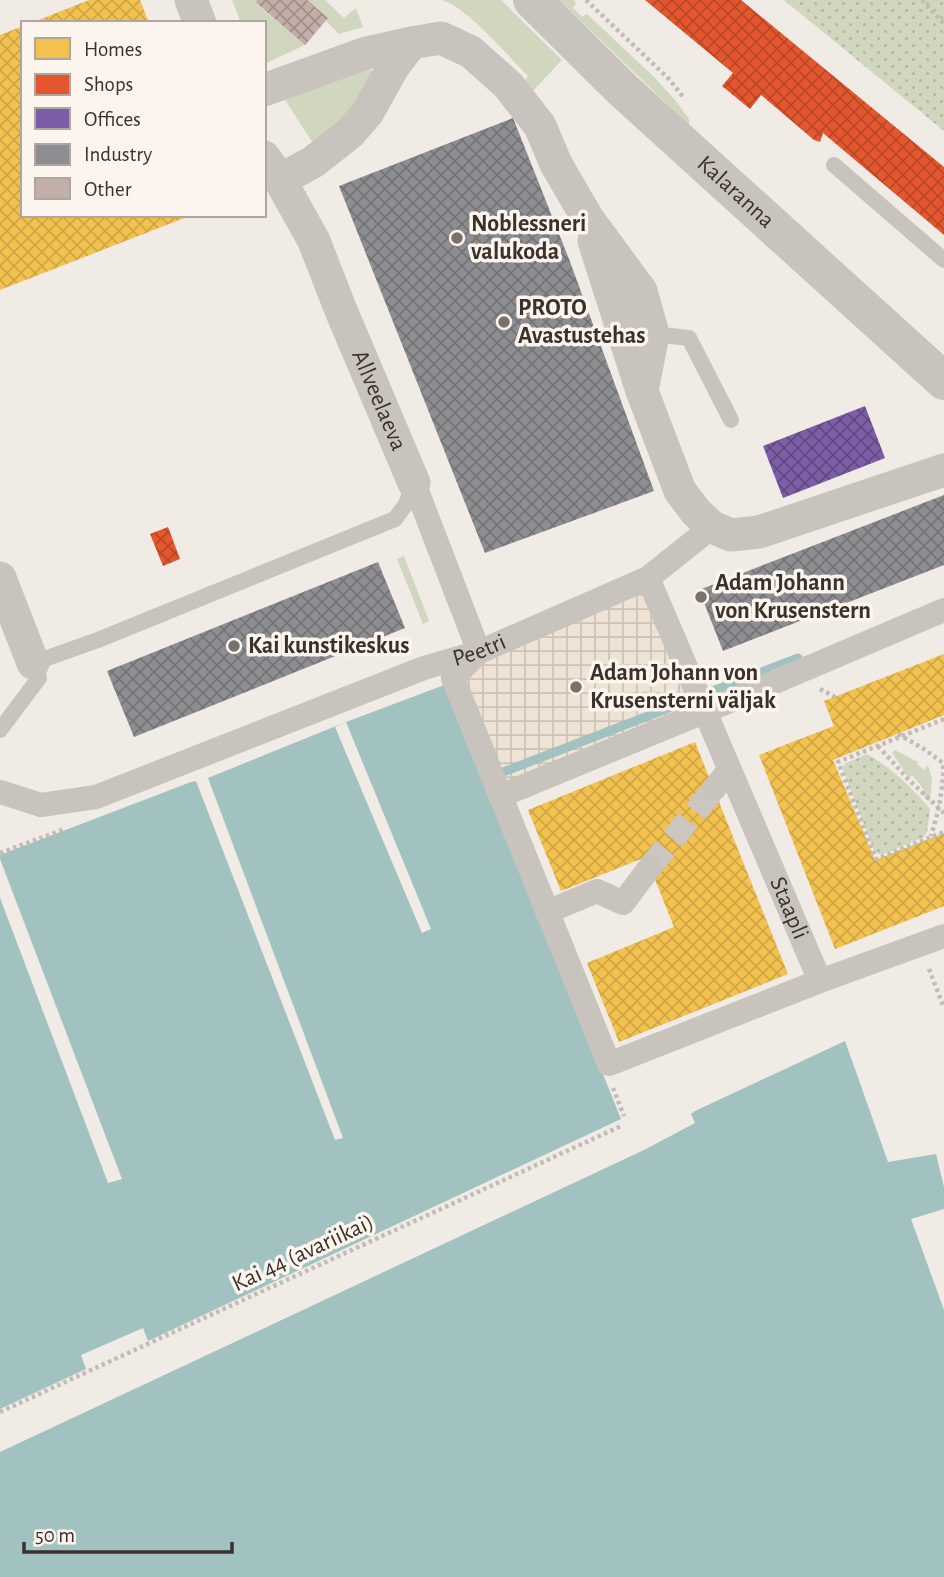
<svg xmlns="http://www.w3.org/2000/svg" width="944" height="1577" font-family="'Alegreya Sans',sans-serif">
	<defs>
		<pattern id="park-dots" width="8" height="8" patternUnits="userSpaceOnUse" patternTransform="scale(1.75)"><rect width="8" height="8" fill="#d1d6bf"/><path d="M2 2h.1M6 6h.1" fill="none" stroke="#b4b8a4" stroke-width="1.8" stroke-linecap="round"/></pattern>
		<pattern id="plaza-grid" width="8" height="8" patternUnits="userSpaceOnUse" patternTransform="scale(1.75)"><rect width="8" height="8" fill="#eee3d5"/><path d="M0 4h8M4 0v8" fill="none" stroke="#cdc3b7"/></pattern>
		<pattern id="homes-cross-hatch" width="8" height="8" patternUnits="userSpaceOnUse" patternTransform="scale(1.75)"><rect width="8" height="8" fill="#f2c14e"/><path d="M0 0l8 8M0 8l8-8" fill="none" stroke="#d0a644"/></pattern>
		<pattern id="shops-cross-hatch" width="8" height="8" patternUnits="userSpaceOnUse" patternTransform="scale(1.75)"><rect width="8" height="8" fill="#e4572e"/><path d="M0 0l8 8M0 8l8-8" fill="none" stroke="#ba4827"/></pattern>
		<pattern id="offices-cross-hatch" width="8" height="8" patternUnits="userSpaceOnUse" patternTransform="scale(1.75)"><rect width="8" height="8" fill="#7b5ea7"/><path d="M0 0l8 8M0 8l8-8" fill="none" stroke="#614a80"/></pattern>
		<pattern id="industry-cross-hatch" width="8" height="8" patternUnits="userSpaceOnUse" patternTransform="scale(1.75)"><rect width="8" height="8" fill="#8d8d92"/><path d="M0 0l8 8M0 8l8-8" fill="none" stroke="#747477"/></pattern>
		<pattern id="building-cross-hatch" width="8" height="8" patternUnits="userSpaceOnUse" patternTransform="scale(1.75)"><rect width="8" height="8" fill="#c3afa7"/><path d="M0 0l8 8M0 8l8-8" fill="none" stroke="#a08f88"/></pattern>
	</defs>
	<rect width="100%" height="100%" fill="#f0ebe5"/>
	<g fill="#d1d6bf">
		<path d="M232 0H257L255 3 305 45 264 64V23H241Z"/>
		<path d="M307 0H325L344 18 356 8 363 27 339 34 326 21 328 18Z"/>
		<path d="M442 0H501L562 60 530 94 523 84 528 76C508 56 468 8 442 0Z"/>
		<path d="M559 0H573L576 3 573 8 582 17 587 14 654 77 675 100 689 119V125Z"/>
		<path d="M371 69 373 74 345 121 314 145 282 95Z"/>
		<path d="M404 556 429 621 423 624 397 559Z"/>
		<path d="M895 750 918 762 917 764 924 770 928 765 932 779 930 802 921 793 924 790 912 775 909 778 892 753Z"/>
	</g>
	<g fill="url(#park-dots)">
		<path d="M784 0H944V131Z"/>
		<path d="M867 754C892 768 911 787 930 809L927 832 924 837 883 854H878L874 850 843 770V766L846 763Z"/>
	</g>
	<path fill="url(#plaza-grid)" d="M648 578 704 712 500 796 453 678Z"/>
	<g fill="#a1c2c1">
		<path d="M447 684 621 1119 148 1341 143 1328 81 1355 86 1369 0 1409V855L191 782 203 780 346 722Z"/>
		<path d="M845 1041 888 1162 936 1154 944 1187V1209L911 1219 944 1310V1577H0V1452L644 1150 695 1123 691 1114 695 1111Z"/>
	</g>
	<g fill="#f0ebe5">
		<path d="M346 722 431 929 422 933 335 727Z"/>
		<path d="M208 778 343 1138 335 1140 196 781Z"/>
		<path d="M0 859 122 1179 108 1183 0 898Z"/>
	</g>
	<g fill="url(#homes-cross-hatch)">
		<path d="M89 0H140L149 23H31Z"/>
		<path d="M23 26V215H192L0 290V35Z"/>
		<path d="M944 654V715L833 760 875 860 944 833V906L835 949 759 755 834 726 824 701Z"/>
		<path d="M695 742 788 974 619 1042 587 963 674 927 646 857 561 891 528 810Z"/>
	</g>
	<g fill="url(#shops-cross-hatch)">
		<path d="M645 0H741L944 167V235L823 133 820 142 814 140 761 95 750 109 722 86 733 73Z"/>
		<path d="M168 527 180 559 163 566 150 534Z"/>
	</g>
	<path fill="url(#offices-cross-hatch)" d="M865 406 885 458 783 498 763 446Z"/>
	<g fill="url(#industry-cross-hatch)">
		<path d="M513 118 569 259 654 491 485 553 339 186Z"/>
		<path d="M944 495V565L723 651 699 590Z"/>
		<path d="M378 562 405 628 134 737 107 671Z"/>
	</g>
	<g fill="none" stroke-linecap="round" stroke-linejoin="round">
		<path stroke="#a1c2c1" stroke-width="9" d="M493 776 798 658"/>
	</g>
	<path fill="url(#building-cross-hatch)" d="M257 0H307L328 18 305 45 255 2Z"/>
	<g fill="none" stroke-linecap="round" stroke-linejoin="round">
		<path stroke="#ccc6c0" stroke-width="24" stroke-dasharray="24 12" stroke-linecap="butt" d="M650 867 714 789"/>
		<g stroke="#c2bbb6" stroke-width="4.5" stroke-dasharray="3.5 3.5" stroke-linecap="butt">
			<path d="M586 0 669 79 684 98"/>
			<path d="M922 0 944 24"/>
			<path d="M820 689 835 697"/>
			<path d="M944 719 838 762 876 859 944 832"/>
			<path d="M898 734 924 749 943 763C944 788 938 813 931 836"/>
			<path d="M878 746 908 779 944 813"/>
			<path d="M0 853 65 829"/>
			<path d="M929 969 944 1008"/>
			<path d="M613 1088 624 1116"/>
			<path d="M0 1412 621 1126"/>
		</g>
		<g stroke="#c9c3be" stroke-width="16">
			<path d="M834 165 944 260"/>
			<path d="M648 336 653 334 689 338 731 420"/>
			<path d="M0 730 39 678 33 663 98 640 395 519 406 504 414 483"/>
		</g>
		<g stroke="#c9c3be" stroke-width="24">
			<path d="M414 483 479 652"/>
			<path id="s1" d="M648 578 820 981 944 936"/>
			<path d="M476 655 453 678 609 1064 820 981"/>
			<path d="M714 789 729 770"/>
			<path id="s2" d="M0 792 41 805 96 797 424 668 479 652 648 578 712 527"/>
			<path d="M500 796 704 712 944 610"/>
			<path d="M547 912 597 891 623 903 650 867"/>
		</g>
		<g stroke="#c9c3be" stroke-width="33">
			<path d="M191 0 200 23"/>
			<path d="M264 90 366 53 411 43 441 38 471 52 508 85 540 126 556 164 588 219 641 291 653 334 642 391"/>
			<path id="s3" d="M264 157 280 180 314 241 340 308 414 483"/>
			<path d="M280 180 313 162 350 133 368 112 393 67 411 43"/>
			<path d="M594 241 642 391 680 491 696 512 712 527 731 535 759 532 944 470"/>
			<path d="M0 578 33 663"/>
		</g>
		<path stroke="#c9c3be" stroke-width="38" id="s4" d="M532 0 623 90 944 381"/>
	</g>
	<g fill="#7a716c" stroke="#fbf5ee" stroke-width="2.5">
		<circle cx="457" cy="238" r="7"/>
		<circle cx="504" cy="322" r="7"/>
		<circle cx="701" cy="597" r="7"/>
		<circle cx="234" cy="646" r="7"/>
		<circle cx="576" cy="687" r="7"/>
	</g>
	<g text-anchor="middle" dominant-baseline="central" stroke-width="7" stroke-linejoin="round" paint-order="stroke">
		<g font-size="24" fill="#3b302b" stroke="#fbf5ee">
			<text stroke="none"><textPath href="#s4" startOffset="280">Kalaranna</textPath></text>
			<text stroke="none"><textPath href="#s3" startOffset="270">Allveelaeva</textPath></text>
			<text stroke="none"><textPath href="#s2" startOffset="509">Peetri</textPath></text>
			<text stroke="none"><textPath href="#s1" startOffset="359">Staapli</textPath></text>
			<text transform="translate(303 1253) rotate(-25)">Kai 44 (avariikai)</text>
		</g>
		<g font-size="24" font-weight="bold" fill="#3b302b" stroke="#fbf5ee" text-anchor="start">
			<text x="471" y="224">Noblessneri<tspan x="471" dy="28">valukoda</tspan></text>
			<text x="518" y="308">PROTO<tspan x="518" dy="28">Avastustehas</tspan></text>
			<text x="715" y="583">Adam Johann<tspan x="715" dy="28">von Krusenstern</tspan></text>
			<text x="248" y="646">Kai kunstikeskus</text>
			<text x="590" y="673">Adam Johann von<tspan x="590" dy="28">Krusensterni väljak</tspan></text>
		</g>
	</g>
	<rect x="21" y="21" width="245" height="196" fill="#fbf5ee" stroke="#aea6a0" stroke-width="2"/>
	<rect x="35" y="38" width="35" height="21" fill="#f2c14e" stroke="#aea6a0" stroke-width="2"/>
	<text x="84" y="56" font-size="21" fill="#3b302b">Homes</text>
	<rect x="35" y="74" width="35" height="21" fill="#e4572e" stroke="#aea6a0" stroke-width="2"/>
	<text x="84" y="91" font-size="21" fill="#3b302b">Shops</text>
	<rect x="35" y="108" width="35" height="21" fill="#7b5ea7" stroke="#aea6a0" stroke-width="2"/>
	<text x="84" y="126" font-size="21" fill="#3b302b">Offices</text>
	<rect x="35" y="144" width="35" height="21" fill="#8d8d92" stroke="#aea6a0" stroke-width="2"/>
	<text x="84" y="161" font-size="21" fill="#3b302b">Industry</text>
	<rect x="35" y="178" width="35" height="21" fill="#c3afa7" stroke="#aea6a0" stroke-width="2"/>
	<text x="84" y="196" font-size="21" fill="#3b302b">Other</text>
	<path d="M24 1542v10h208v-10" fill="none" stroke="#3b302b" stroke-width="3.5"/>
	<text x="35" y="1542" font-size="21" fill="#3b302b" stroke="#fbf5ee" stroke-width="5" paint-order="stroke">50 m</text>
</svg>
